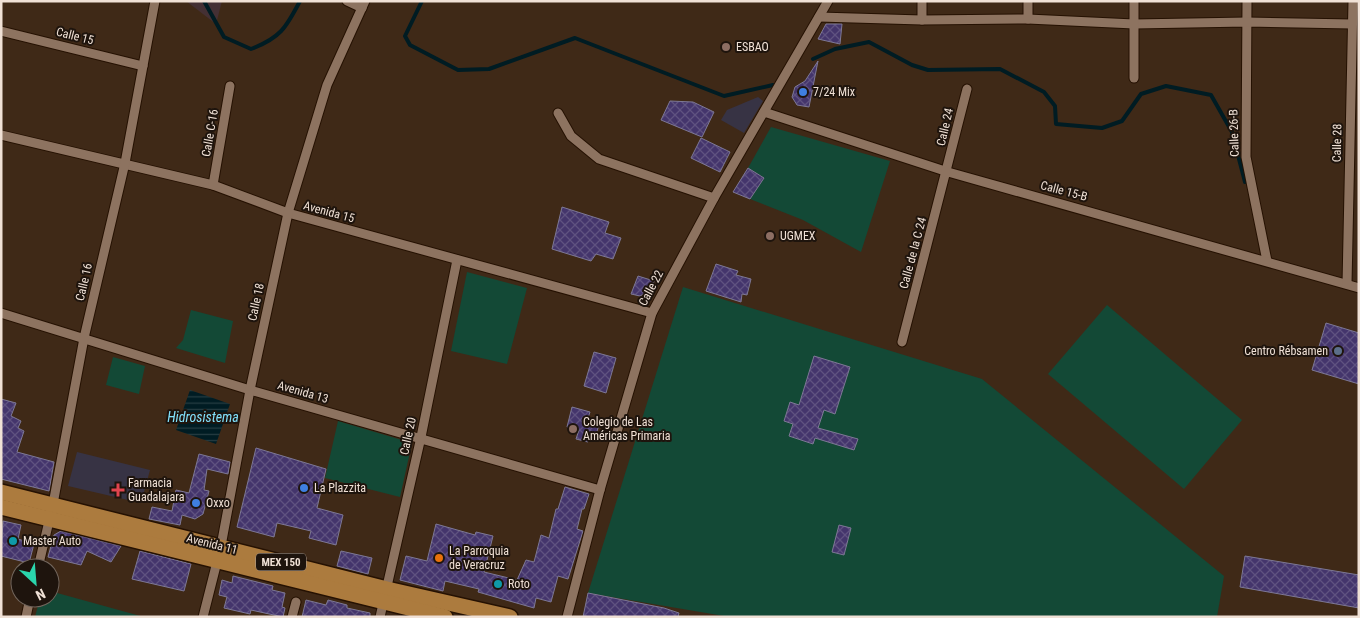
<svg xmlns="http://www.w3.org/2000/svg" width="1360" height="618" font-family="'Roboto Condensed',sans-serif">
	<defs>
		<pattern id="water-rules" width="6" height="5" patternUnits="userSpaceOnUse" patternTransform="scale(1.25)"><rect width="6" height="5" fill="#001c23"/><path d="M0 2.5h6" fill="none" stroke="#263d42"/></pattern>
		<pattern id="building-cross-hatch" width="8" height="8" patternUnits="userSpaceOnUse" patternTransform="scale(1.25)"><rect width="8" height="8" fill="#44356c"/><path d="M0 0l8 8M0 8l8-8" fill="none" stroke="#5f5280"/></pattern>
	</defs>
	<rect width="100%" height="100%" fill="#3f2917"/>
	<g fill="#373344">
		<path d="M758 97 763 101 744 133 721 120 727 110Z"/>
		<path d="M77 452 150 470 141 503 68 486Z"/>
	</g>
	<path fill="#443034" d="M186 1H222L216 24Z"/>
	<g fill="#134936">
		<path d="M771 127 890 161 861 252 803 220 750 199 764 178 748 168Z"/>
		<path d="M467 272 527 288 507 364 451 351Z"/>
		<path d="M683 287 982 379 1224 576 1217 617H730L588 593Z"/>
		<path d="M1107 305 1242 420 1184 489 1048 374Z"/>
		<path d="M191 310 233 321 225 363 176 348 183 340Z"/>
		<path d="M113 357 145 366 139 394 106 385Z"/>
		<path d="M338 421 412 443 400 497 325 478Z"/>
		<path d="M50 591 144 617H35L40 598H50Z"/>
	</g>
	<path fill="url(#water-rules)" d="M190 390 230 404 216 444 176 430Z"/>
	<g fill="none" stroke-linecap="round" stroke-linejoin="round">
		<g stroke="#001c23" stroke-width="4">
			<path d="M204 1 224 37 251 49C280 38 286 28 300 1"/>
			<path d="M422 1 405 36 410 45 458 70 489 69 575 38 724 96 773 85"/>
			<path d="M813 59 835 49 869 42 912 65 928 70 1000 69 1044 92 1055 106 1056 124 1102 128 1122 121 1141 94 1166 86 1211 95 1232 132 1245 182"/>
		</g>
	</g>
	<g fill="url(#building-cross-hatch)" stroke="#7d7895">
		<path d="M826 24H842L840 44 818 39Z"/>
		<path d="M818 61 809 107 797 105 792 97 795 87 805 81Z"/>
		<path d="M670 101 693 102 714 112 702 137 661 120Z"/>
		<path d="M701 138 730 152 720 172 691 158Z"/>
		<path d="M748 168 764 178 750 199 733 192Z"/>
		<path d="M562 207 609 222 605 233 621 238 613 259 596 254 591 261 552 249Z"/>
		<path d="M716 264 738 271 736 275 751 279 747 295 742 294 741 302 706 291Z"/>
		<path d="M638 276 654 281 652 289 640 296 631 294Z"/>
		<path d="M1326 323 1359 333V384L1312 370Z"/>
		<path d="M594 352 616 358 606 393 584 386Z"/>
		<path d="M814 356 850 367 835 414 824 410 818 428 858 439 854 450 815 438 813 444 789 436 793 424 784 421 790 402 799 405Z"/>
		<path d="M1 399 16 403 11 416 21 421 18 428 24 431 17 452 54 462 49 491 1 479Z"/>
		<path d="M572 407 590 412 588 418 600 421 596 435 591 433 588 442 576 439 579 430 567 427Z"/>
		<path d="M256 448 326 469 317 508 343 515 336 545 309 538 311 531 277 523 274 537 237 527Z"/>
		<path d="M199 454 230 462 228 474 207 469 204 490 209 491 203 514 195 519 182 515 180 525 149 519 152 507 172 511 176 490 189 493Z"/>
		<path d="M565 487 589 494 584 509H582L577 529 583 531 568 579 558 576 551 602 536 598 534 608 478 592 479 589 445 581 443 591 400 580 406 556 427 561 436 524 475 535 476 532 493 536 484 572 517 580 526 560 534 562 541 535 549 538 556 509H558Z"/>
		<path d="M3 521 21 525 18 539 34 544 29 563 1 556Z"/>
		<path d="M839 525 851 528 844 555 832 552Z"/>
		<path d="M61 531 121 546 111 562 87 551 81 565 48 557 54 535Z"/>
		<path d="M140 551 191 564 184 591 132 579Z"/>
		<path d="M341 551 372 558 368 574 337 566Z"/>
		<path d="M1245 556 1359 575V608L1240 587Z"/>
		<path d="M233 576 273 586 272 590 285 593 282 607 285 608 283 617 251 610 250 614 224 608 227 597 219 595 222 580 232 583Z"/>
		<path d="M588 593 664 608 679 613 678 617H583Z"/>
		<path d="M306 600 326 605 328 600 347 605V608L370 613V617H302Z"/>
	</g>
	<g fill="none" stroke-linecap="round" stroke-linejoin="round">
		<defs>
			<g id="minor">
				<path d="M347 1 362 8"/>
				<path d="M922 1V20"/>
				<path d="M1247 1 1246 157 1267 261"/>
				<path d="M819 17 922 20 1028 19 1134 24 1247 22 1352 24"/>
				<path d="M1028 19V1"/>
				<path d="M1 31 143 66"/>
				<path d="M1134 78V1"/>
				<path d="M764 112 948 172 1359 288"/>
				<path d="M558 113 571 136 599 159 714 198"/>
				<path d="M1 135 213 185 288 213 652 313"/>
				<path d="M213 185 230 86"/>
				<path d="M1347 284 1353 1"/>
				<path d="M1 313 250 390 600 490"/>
				<path d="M902 342 967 89"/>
				<path d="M38 568 53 504 84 338 125 163 155 1"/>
				<path d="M26 617 30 598"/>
				<path d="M203 617 221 546 250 390 288 213 327 85 365 1"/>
				<path d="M292 617 296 602"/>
				<path d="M380 617 421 437 457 260"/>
				<path d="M567 617 600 490 652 313 714 198 828 1"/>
			</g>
			<g id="primary">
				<path d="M1 492 387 589 510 617"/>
				<path d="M1 507 445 617"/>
			</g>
		</defs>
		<use href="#minor" stroke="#251102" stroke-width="11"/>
		<use href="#primary" stroke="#251102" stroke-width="18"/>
		<use href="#minor" stroke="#8d7360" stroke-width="9"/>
		<use href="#primary" stroke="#ac7b3e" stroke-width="15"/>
	</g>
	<g fill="#8d6e63" stroke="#1e140d" stroke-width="2">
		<circle cx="726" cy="47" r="5"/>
		<circle cx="770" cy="236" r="5"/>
		<circle cx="573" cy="429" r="5"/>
	</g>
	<g fill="#3f7fe0" stroke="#1e140d" stroke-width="2">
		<circle cx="803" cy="92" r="5"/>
		<circle cx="304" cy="488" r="5"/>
		<circle cx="196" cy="503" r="5"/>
	</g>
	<circle fill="#5c6f8a" stroke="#1e140d" stroke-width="2" cx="1338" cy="351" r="5"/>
	<path fill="#e0444e" stroke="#1e140d" stroke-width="2" d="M115.5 482.5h5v5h5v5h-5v5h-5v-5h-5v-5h5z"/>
	<g fill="#0f9aa8" stroke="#1e140d" stroke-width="2">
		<circle cx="13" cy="541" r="5"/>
		<circle cx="498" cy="584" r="5"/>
	</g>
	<circle fill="#e8710a" stroke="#1e140d" stroke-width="2" cx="439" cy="558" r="5"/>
	<g text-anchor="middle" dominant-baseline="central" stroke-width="4" stroke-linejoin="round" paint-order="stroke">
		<rect fill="#1e140d" stroke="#b1a49a" stroke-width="1" x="256" y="553.5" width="50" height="17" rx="4"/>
		<g font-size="11" font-weight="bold" fill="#f0e1d6">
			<text x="281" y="562">MEX 150</text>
		</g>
		<g font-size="12" fill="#f0e1d6" stroke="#1e140d">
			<text transform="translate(75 36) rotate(14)">Calle 15</text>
			<text transform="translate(945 127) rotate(-77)">Calle 24</text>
			<text transform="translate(210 133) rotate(-80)">Calle C-16</text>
			<text transform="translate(1234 133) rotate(-92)">Calle 26-B</text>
			<text transform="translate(1337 143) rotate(-89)">Calle 28</text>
			<text transform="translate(1064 191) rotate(15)">Calle 15-B</text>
			<text transform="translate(329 212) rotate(15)">Avenida 15</text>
			<text transform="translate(913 253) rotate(-75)">Calle de la C 24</text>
			<text transform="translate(84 282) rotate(-77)">Calle 16</text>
			<text transform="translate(651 288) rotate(-62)">Calle 22</text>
			<text transform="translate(256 302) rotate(-78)">Calle 18</text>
			<text transform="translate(303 392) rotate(16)">Avenida 13</text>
			<text transform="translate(408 436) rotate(-78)">Calle 20</text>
			<text transform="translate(212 544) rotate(14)">Avenida 11</text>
		</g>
		<g font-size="12" fill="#f0e1d6" stroke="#1e140d" text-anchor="start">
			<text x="736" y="47">ESBAO</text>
			<text x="813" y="92">7/24 Mix</text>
			<text x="780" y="236">UGMEX</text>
			<text x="1328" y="351" text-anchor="end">Centro Rébsamen</text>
			<text x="583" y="422">Colegio de Las<tspan x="583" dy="14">Américas Primaria</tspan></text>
			<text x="128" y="483">Farmacia<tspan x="128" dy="14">Guadalajara</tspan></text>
			<text x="314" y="488">La Plazzita</text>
			<text x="206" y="503">Oxxo</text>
			<text x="23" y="541">Master Auto</text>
			<text x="449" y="551">La Parroquia<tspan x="449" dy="14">de Veracruz</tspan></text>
			<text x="508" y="584">Roto</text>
		</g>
		<g font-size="14" font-style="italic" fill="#82e1fc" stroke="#1e140d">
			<text x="203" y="417">Hidrosistema</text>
		</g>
	</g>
	<rect width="1360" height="618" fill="none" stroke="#f0e1d6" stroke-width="5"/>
	<g transform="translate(35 583) rotate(154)"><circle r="24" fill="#1e140d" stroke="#72665d"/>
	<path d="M0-4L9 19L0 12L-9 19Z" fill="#2ad5ac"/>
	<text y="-8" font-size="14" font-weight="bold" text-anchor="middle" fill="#f0e1d6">N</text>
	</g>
</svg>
